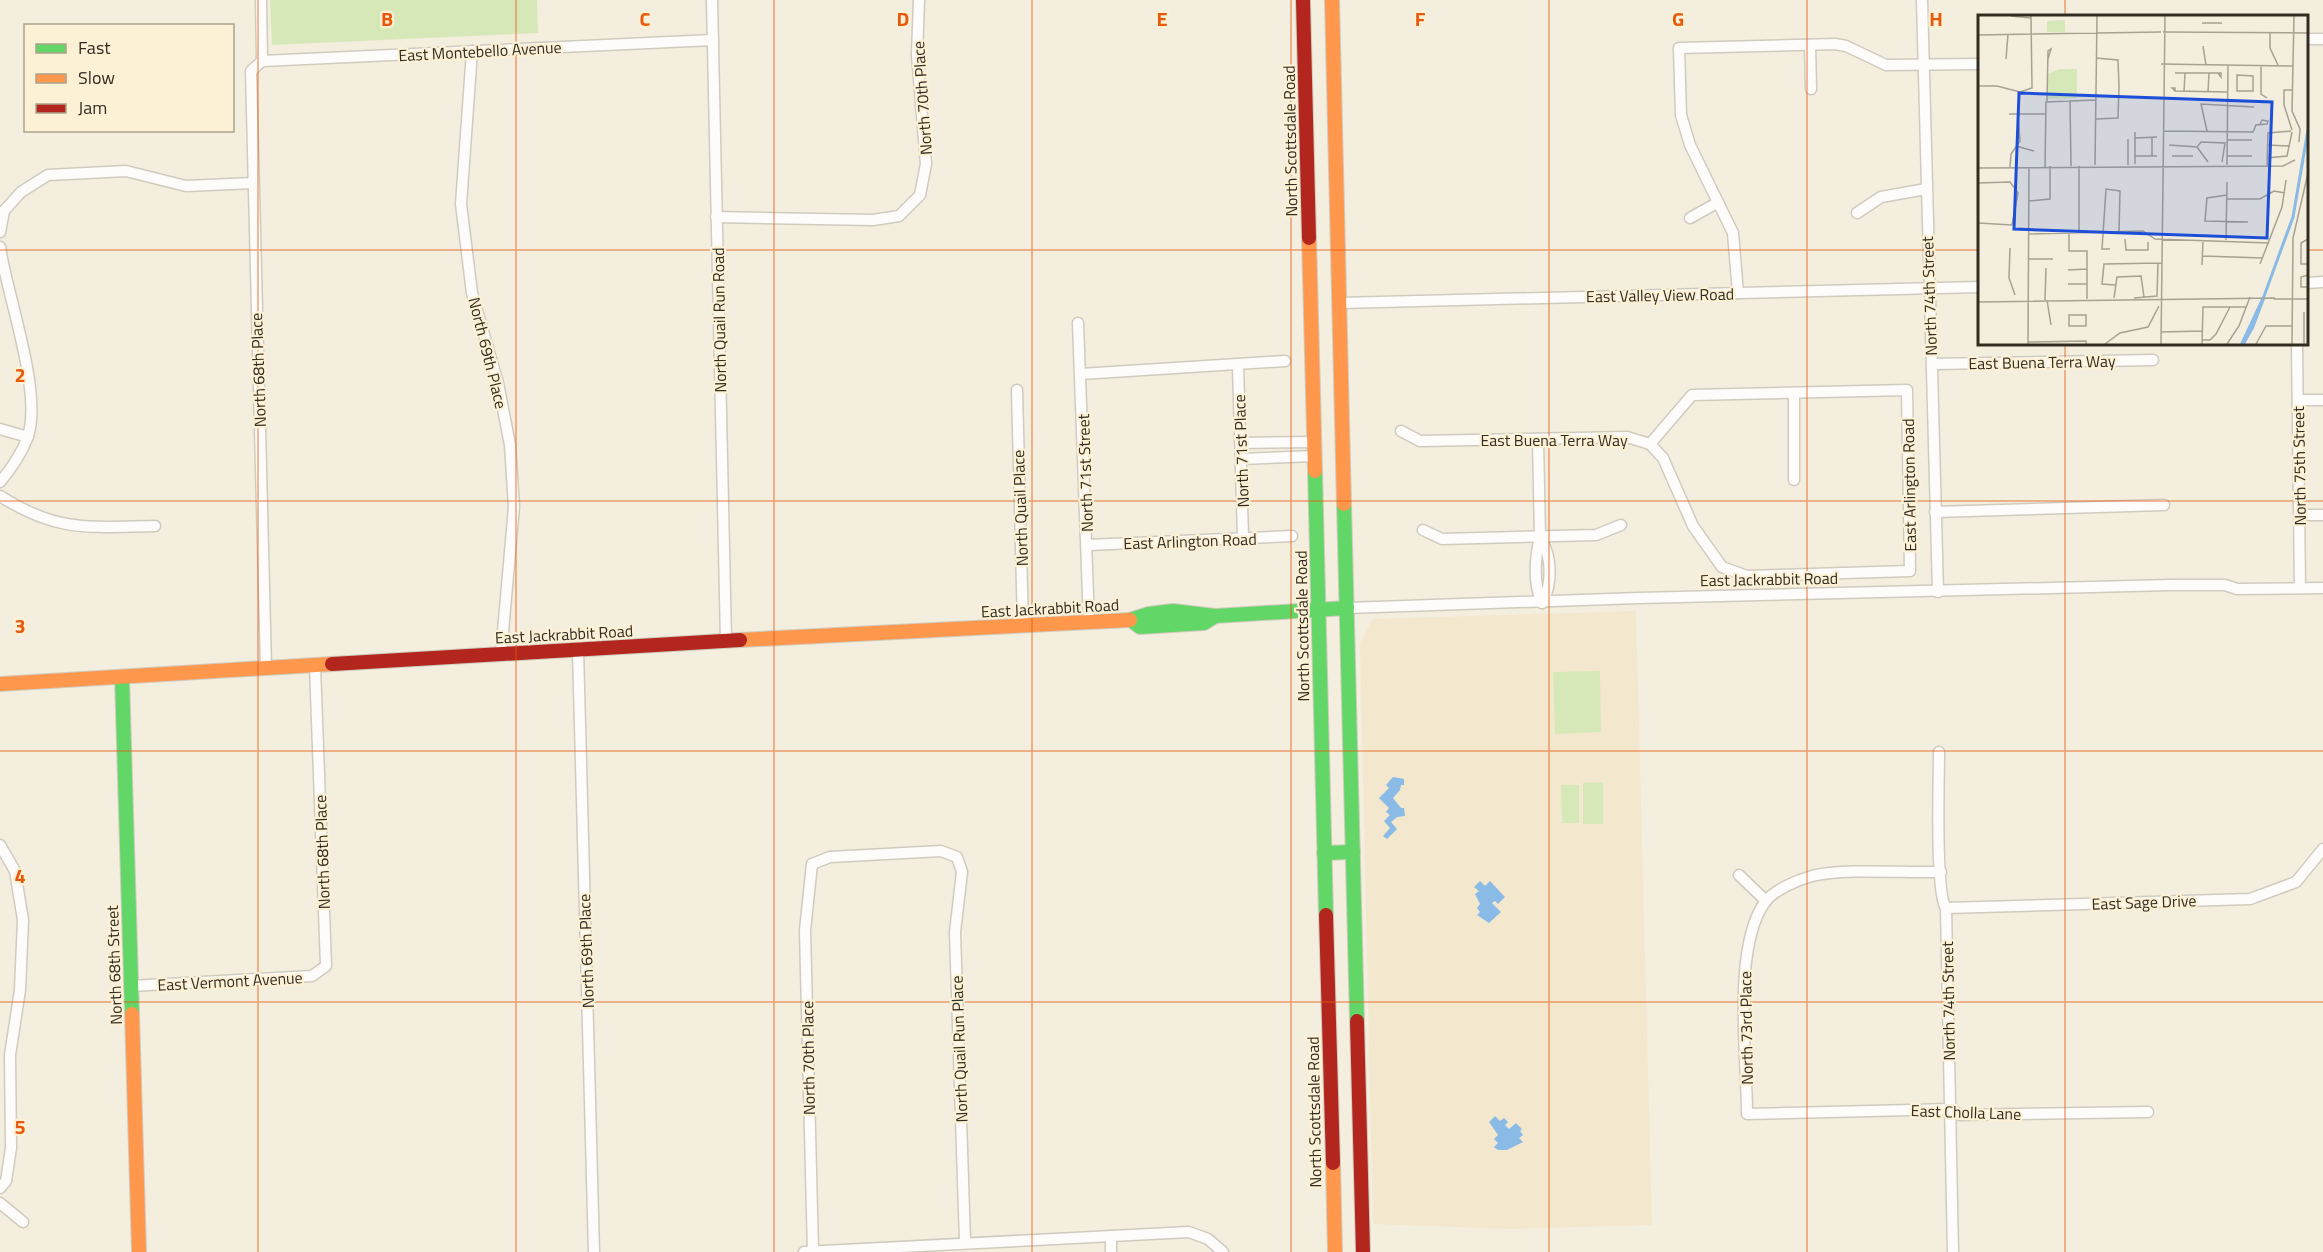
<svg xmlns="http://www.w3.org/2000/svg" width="2323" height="1252" font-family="'Titillium Web',sans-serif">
	<rect width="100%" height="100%" fill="#f4eede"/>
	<path fill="#f3e8ce" d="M1636 611 1652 1225 1510 1229 1373 1224 1360 643 1373 619Z"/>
	<g fill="#d7e8b8">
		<path d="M270 0H537L538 33 272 45Z"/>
		<path d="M1600 671 1601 732 1555 734 1553 672Z"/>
		<path d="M1603 782V824H1583V783Z"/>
		<path d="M1561 785H1579V823H1562Z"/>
	</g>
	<g fill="#8abae6">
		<path d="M1393 777 1404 779V785H1401L1400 790 1393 798 1401 808H1404L1405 816 1397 817 1391 822 1397 829 1387 839 1383 836 1390 828 1384 821 1390 815 1386 812 1389 808 1379 798 1389 788 1386 785Z"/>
		<path d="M1480 881 1485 886 1490 881 1505 897 1498 904 1495 901 1492 903 1501 912 1489 923 1477 915 1480 912 1477 908 1480 904 1475 894 1479 891 1474 887Z"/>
		<path d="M1495 1116 1500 1121 1504 1118 1508 1122 1505 1125 1509 1129 1516 1123 1522 1129 1520 1131 1523 1135 1519 1138 1523 1142 1507 1150H1498L1494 1147 1498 1143 1494 1139 1498 1135 1489 1122Z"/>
	</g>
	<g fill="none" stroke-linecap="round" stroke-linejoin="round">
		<defs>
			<g id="street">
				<path d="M261 0 262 61"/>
				<path d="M712 0 726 641"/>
				<path d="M1922 0 1938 592"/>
				<path d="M2306 39H2323"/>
				<path d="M1810 45 1811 89"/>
				<path d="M472 51 461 204 472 293 498 383 510 445 514 507 501 654"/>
				<path d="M4 211 21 192 48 175 126 171 186 186 253 183"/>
				<path d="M1857 213 1881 197 1926 189"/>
				<path d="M716 217 873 220 899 216 920 195 926 164 917 55 919 0"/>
				<path d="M1690 218 1717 203"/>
				<path d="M0 232 4 211"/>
				<path d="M0 247C7 296 44 395 27 439 21 454 11 469 0 482"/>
				<path d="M2306 283 2323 282"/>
				<path d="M1738 293 1733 233 1690 145 1681 115 1679 48 1835 44 1846 46 1886 65 1980 64"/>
				<path d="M1340 303 1980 287"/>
				<path d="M1078 323 1089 623"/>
				<path d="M2297 344 2300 588"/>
				<path d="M1932 364 2153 360"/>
				<path d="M1238 366 1243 537"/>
				<path d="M1081 374 1285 361"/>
				<path d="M1017 390 1023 626"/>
				<path d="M1907 390 1910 571 1747 576 1722 567 1693 526 1663 458 1650 444 1692 395Z"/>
				<path d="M1794 393V480"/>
				<path d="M2299 400H2323"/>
				<path d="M0 429 28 437"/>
				<path d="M1401 431 1420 441 1627 437 1650 444"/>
				<path d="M1538 439 1540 537C1535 558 1533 583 1542 603"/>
				<path d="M1241 443 1314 442"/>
				<path d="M1241 459 1314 456"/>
				<path d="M0 496C58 533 90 527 155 526"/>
				<path d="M1935 512 2164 505"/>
				<path d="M2300 515H2323"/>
				<path d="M1423 530 1442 539 1596 535 1621 525"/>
				<path d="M1540 537C1552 556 1553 583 1542 603"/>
				<path d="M1088 545 1292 536"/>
				<path d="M1347 608 1639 598 2170 585H2225L2237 589 2323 588"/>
				<path d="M578 650 594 1252"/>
				<path d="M266 668 251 71 262 61 713 40"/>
				<path d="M1939 752C1939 778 1935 893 1946 908L1953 1252"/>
				<path d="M0 845 15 871 23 920 20 990 10 1055 11 1148 6 1181 0 1188"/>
				<path d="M1941 872C1906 873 1844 868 1812 876 1797 880 1774 890 1765 902 1732 948 1747 1057 1747 1114L1951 1109 1960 1115 2148 1112"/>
				<path d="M1739 875 1766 901"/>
				<path d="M1946 908 2250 899 2296 882 2323 849"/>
				<path d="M131 986 312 976 326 966 315 666"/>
				<path d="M0 1203 23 1222"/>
				<path d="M1111 1236V1252"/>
				<path d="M804 1252 1189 1232 1208 1239 1223 1252"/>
				<path d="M813 1252 805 930 812 864 830 857 941 851 957 857 962 872 955 932 965 1242"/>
			</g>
			<g id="fast">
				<path d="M1315 471 1326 915"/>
				<path d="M1344 504 1357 1021"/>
				<path d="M1130 620 1149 614 1173 611 1215 616 1347 608"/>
				<path d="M1131 620 1140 627 1204 623 1215 616"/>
				<path d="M122 677 132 1014"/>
				<path d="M1324 853 1353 852"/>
			</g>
			<g id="slow">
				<path d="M1332 0 1344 504"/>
				<path d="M1309 238 1315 471"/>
				<path d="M740 640 1130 620"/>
				<path d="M0 684 332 664"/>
				<path d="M132 1014 139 1252"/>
				<path d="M1333 1163 1335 1252"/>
			</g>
			<g id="jam">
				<path d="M1303 0 1309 238"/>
				<path d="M332 664 740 640"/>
				<path d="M1326 915 1333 1163"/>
				<path d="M1357 1021 1363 1252"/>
			</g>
		</defs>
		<use href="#street" stroke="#d0cbbf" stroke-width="13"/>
		<use href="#fast" stroke="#d0cbbf" stroke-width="16"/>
		<use href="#slow" stroke="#d0cbbf" stroke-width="16"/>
		<use href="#jam" stroke="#d0cbbf" stroke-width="16"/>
		<use href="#street" stroke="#fdfcfa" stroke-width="10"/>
		<use href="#fast" stroke="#63d668" stroke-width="14"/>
		<use href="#slow" stroke="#ff974d" stroke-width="14"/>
		<use href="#jam" stroke="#b3261e" stroke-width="14"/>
	</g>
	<path fill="none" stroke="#e8590c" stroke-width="1.5" stroke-opacity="0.55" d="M258 0V1252M516 0V1252M774 0V1252M1032 0V1252M1291 0V1252M1549 0V1252M1807 0V1252M2065 0V16M0 250H1980M2306 250H2323M2065 344V1252M0 501H2323M0 751H2323M0 1002H2323"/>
	<g text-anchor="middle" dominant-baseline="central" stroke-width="4.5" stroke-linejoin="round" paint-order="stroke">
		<g font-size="16" fill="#322d22" stroke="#fdf1d5">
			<text transform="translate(480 51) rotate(-3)">East Montebello Avenue</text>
			<text transform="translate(922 98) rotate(-94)">North 70th Place</text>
			<text transform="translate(1290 141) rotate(-91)">North Scottsdale Road</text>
			<text transform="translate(1660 295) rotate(-1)">East Valley View Road</text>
			<text transform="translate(1929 296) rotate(-92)">North 74th Street</text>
			<text transform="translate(719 320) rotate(-91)">North Quail Run Road</text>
			<text transform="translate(488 353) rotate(76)">North 69th Place</text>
			<text transform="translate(2042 362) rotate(-1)">East Buena Terra Way</text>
			<text transform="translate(258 370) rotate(-92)">North 68th Place</text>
			<text x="1554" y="440">East Buena Terra Way</text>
			<text transform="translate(1241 451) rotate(-92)">North 71st Place</text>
			<text transform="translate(2299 466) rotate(-91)">North 75th Street</text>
			<text transform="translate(1085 473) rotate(-92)">North 71st Street</text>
			<text transform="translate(1909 485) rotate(-91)">East Arlington Road</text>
			<text transform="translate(1020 508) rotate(-92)">North Quail Place</text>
			<text transform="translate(1190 541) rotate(-2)">East Arlington Road</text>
			<text transform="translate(1769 579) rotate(-1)">East Jackrabbit Road</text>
			<text transform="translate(1050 608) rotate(-3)">East Jackrabbit Road</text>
			<text transform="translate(1302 626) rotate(-91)">North Scottsdale Road</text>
			<text transform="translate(564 634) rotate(-3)">East Jackrabbit Road</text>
			<text transform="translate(322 852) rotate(-92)">North 68th Place</text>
			<text transform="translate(2144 902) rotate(-2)">East Sage Drive</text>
			<text transform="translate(586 951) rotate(-92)">North 69th Place</text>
			<text transform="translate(114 965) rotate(-92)">North 68th Street</text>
			<text transform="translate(230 981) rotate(-3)">East Vermont Avenue</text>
			<text transform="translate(1948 1001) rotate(-91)">North 74th Street</text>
			<text transform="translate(1746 1028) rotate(-91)">North 73rd Place</text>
			<text transform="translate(959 1049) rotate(-92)">North Quail Run Place</text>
			<text transform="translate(808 1058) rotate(-91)">North 70th Place</text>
			<text transform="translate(1314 1112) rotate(-91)">North Scottsdale Road</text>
			<text transform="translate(1966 1112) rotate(2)">East Cholla Lane</text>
		</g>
	</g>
	<g transform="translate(1978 15)">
		<rect width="330" height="330" fill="#f4eede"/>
		<path d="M87 5V17H69V6ZM81 54H99V83L70 84V59Z" fill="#d7e8b8"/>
		<path d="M283 284H287L276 313 267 329H262Z" fill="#8abae6"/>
		<path fill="none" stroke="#8abae6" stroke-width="3" d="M285 284 315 202 330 115"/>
		<path fill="none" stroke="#a6a193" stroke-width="1.5" d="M33 1 53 3M316 1 314 96 322 114 321 127M224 8H244M185 17 330 18M292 18V33L300 50M0 20 183 17M225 31 228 50M28 44 30 19M183 49 315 51M283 51V79L289 83M197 58H240L243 62V58H240M259 60 275 61V76H259ZM0 71H19L42 77 54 73 53 1M197 76 194 73H197V76L250 77M206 77 207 58M230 77 231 58M92 85 93 151M69 86 70 36 73 34 70 44M31 99H67M118 104 140 103 141 71 140 45 118 43M314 115 306 90V75H314M185 116 275 117 278 110 289 109 290 106 284 105 282 109M229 116 223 89 276 92M157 117V149M157 123 179 122M250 125H274M191 130 219 132 223 127 247 128 244 147M289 130 312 131M38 131 56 136M219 132 230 147M157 141H179M174 141V122M194 141H215M249 141H274M289 143 309 141 314 117M117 150 119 1M150 150V124M249 150 250 50M289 151 290 118 313 116M32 152 33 139 42 126 40 101M67 152 68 87 118 85M0 153 305 151 317 145M0 168 32 167 40 178 34 210 0 208M249 180 229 183 227 206 270 207M249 184H282L296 176 307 178M51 186 72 184V151M91 218V236H109V284M101 218V151M51 219 165 216 177 224 291 228M147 224 148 235H170V227M330 224 323 228V249H330M248 225 249 167M32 233 31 263 37 280M132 234H124L128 174 142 176 141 217M225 241 285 243M51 244H75M282 249 304 192 308 165M224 250 225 225M90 255 109 254M330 260 323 262V272H330M90 269H109M137 270 124 269 126 249 184 248M136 283 139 262 163 261 166 282M156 283 179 281 180 248M296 284H330M67 285 68 253M69 285 73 310M0 287 297 283M91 300H108V311H91ZM183 317 224 316M224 325H232L238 319 252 292M50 327 108 326V329M50 329 51 152M127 329 142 318 170 312 181 291M183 329 187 1M224 329 225 292H269M249 329 261 311 272 282M278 329 288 311H314M314 329 315 223 330 158M326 329V297"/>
		<path fill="#1d4ed8" fill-opacity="0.15" stroke="#1d4ed8" stroke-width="3" d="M41 78 294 87 289 223 36 214Z"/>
		<rect width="330" height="330" fill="none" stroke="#322d22" stroke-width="3"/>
	</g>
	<g font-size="20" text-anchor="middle" font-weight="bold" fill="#e8590c" stroke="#fdf1d5" stroke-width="4.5" stroke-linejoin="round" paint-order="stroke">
		<text x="387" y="26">B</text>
		<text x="645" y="26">C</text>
		<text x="903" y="26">D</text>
		<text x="1162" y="26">E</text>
		<text x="1420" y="26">F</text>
		<text x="1678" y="26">G</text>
		<text x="1936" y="26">H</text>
		<text x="20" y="382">2</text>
		<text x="20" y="633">3</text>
		<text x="20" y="883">4</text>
		<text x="20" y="1134">5</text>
	</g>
	<rect x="24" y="24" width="210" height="108" fill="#fdf1d5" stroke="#aca38d" stroke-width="1.5"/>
	<rect x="36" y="44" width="30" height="9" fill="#63d668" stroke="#aca38d" stroke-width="1.5"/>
	<text x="78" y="54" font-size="18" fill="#322d22">Fast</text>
	<rect x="36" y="74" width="30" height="9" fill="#ff974d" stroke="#aca38d" stroke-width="1.5"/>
	<text x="78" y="84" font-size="18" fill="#322d22">Slow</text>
	<rect x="36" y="104" width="30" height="9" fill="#b3261e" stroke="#aca38d" stroke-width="1.5"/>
	<text x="78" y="114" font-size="18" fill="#322d22">Jam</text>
</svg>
